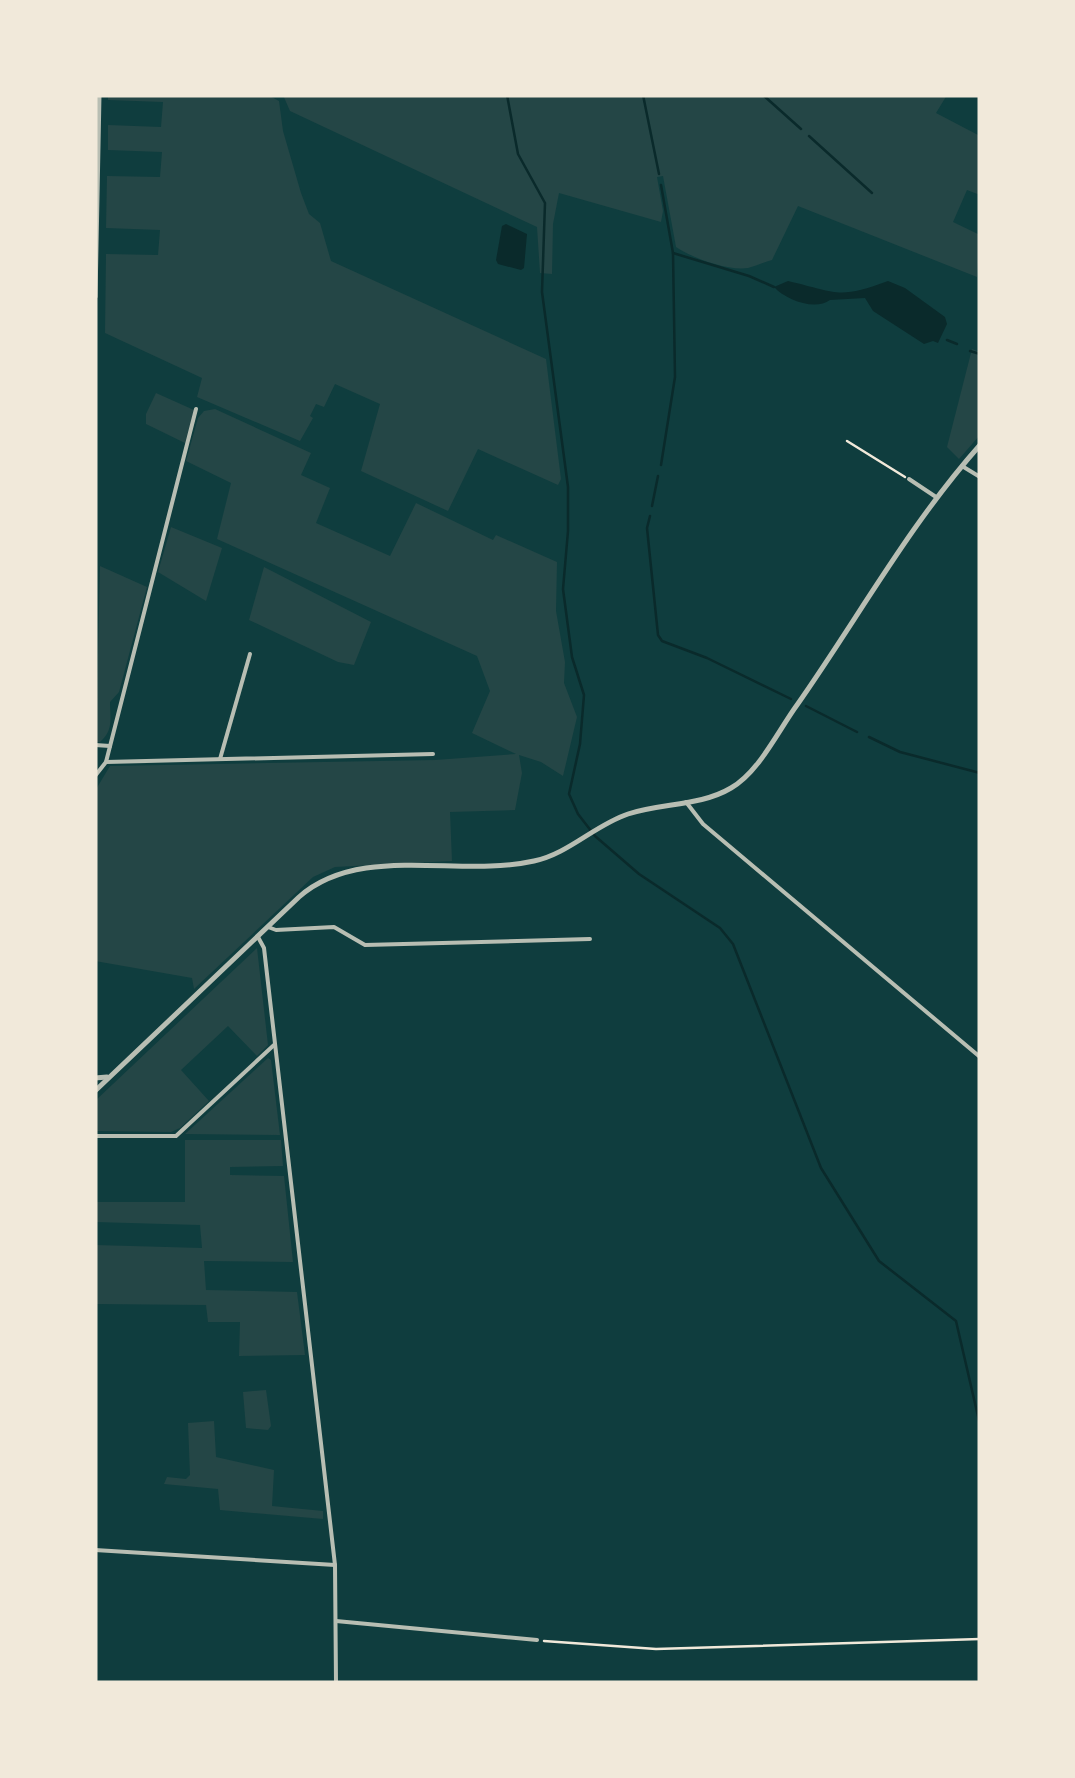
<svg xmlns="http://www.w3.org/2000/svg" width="1075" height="1778" font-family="Helvetica,sans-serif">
	<rect width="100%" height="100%" fill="#0f3d3e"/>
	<g fill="#244646">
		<path d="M108 95H268L279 101 283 131 301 193 309 214 320 223 331 261 546 359 561 479 558 485 478 449 448 511 361 471 380 404 335 384 324 407 316 404 310 416 313 418 300 441 197 397 202 378 105 333 106 254 158 255 160 230 106 228 107 176 160 177 162 152 108 150V125L161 127 163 102 108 100Z"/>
		<path d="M283 95H947L936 113 980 136V195L967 190 953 222 980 235 977 277 798 206 772 260C764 262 756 266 748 268 728 271 692 258 676 247L663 176 657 177 663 211 661 222 559 193 553 224 552 274 540 273 537 227 290 111Z"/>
		<path d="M972 349 980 352V435L959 459 947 447Z"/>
		<path d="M156 393 194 410 185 443 146 424V414Z"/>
		<path d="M215 409 311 453 301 475 330 488 316 523 390 556 416 503 493 540 496 535 557 562 556 611 565 662 564 683 577 717 563 776 541 762 519 755 522 773 515 810 450 812 452 861 335 867 313 877 194 989 192 978 95 961V791L110 766 435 760 516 754 472 733 490 691 477 656 217 539 231 483 186 461 198 418 204 411Z"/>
		<path d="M171 527 222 548 206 601 158 572Z"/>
		<path d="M100 566 147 587 119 692 110 702C110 718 114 730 100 742H96Z"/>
		<path d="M264 567 371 622 354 665 338 662 249 620Z"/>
		<path d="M257 948 268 1045 257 1056 228 1026 181 1070 209 1101 180 1128 171 1132 96 1131 95 1101Z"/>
		<path d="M268 1058 271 1060 280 1135 185 1134Z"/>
		<path d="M185 1140H281L283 1166 230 1167V1175L284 1176 293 1262 204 1261 206 1290 297 1292 305 1355 239 1356 240 1322H208L206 1305 95 1304V1245L202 1248 200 1225 95 1222V1202H185Z"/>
		<path d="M266 1390 271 1426 268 1430 246 1428 243 1392Z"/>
		<path d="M214 1421 216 1457 274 1470 272 1506 323 1511V1519L220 1510 218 1489 164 1484 167 1477 186 1479 190 1475 188 1423Z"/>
	</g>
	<g fill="#0a2a2b">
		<path d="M506 224 527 234 524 268 521 270 498 264 496 260 502 226Z"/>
		<path d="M788 281C836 292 838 300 888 281L905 288 945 317 947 324 938 343 933 341 924 344 873 311 865 298 830 300C815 311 786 300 774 287Z"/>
	</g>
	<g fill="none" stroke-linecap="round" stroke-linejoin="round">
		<g stroke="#0a2a2b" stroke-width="2.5">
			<path d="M507 95 518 154 545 203 542 292 568 487V531L563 589 572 657 584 695 580 744 569 794 578 814 595 836 639 874 720 928 733 944 821 1168 879 1261 956 1321 980 1425"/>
			<path d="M643 95 659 174"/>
			<path d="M763 95 801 129"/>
			<path d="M809 136 872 193"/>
			<path d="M673 253 749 276 774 287"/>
			<path d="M947 340 957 344"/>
			<path d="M970 351 980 354"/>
			<path d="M661 465 675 377 673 253 661 185"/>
			<path d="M652 506 658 476"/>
			<path d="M650 516 647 528 658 635 662 641 707 658 791 699"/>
			<path d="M806 706 857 732"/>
			<path d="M869 737 900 752 980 773"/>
		</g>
		<g stroke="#f1e9da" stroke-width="2.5">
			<path d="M847 441 905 477"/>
			<path d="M544 1641 656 1649 980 1639"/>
		</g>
		<g stroke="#b8beb3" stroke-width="4">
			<path d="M962 466 980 477"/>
			<path d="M909 479 936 497"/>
			<path d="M95 745 110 746"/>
			<path d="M220 759 250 654"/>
			<path d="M106 762 433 754"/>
			<path d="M95 776 106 762 196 409"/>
			<path d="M686 802 703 824 980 1057"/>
			<path d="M268 927 276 930 334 927 365 945 590 939"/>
			<path d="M258 937 264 948 335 1565 336 1683"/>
			<path d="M95 1136H176L274 1045"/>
			<path d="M95 1550 335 1565"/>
			<path d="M336 1621 537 1640"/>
		</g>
		<g stroke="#b8beb3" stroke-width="5">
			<path d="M95 297 99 95"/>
			<path d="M95 1078 107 1077"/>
			<path d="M95 1091 299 897C360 843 459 878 534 861 568 854 595 825 628 814 661 803 701 806 731 788 759 772 778 731 797 705 858 618 909 525 980 445"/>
		</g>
	</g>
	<rect width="1075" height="1778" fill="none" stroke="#f1e9da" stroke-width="195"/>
</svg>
